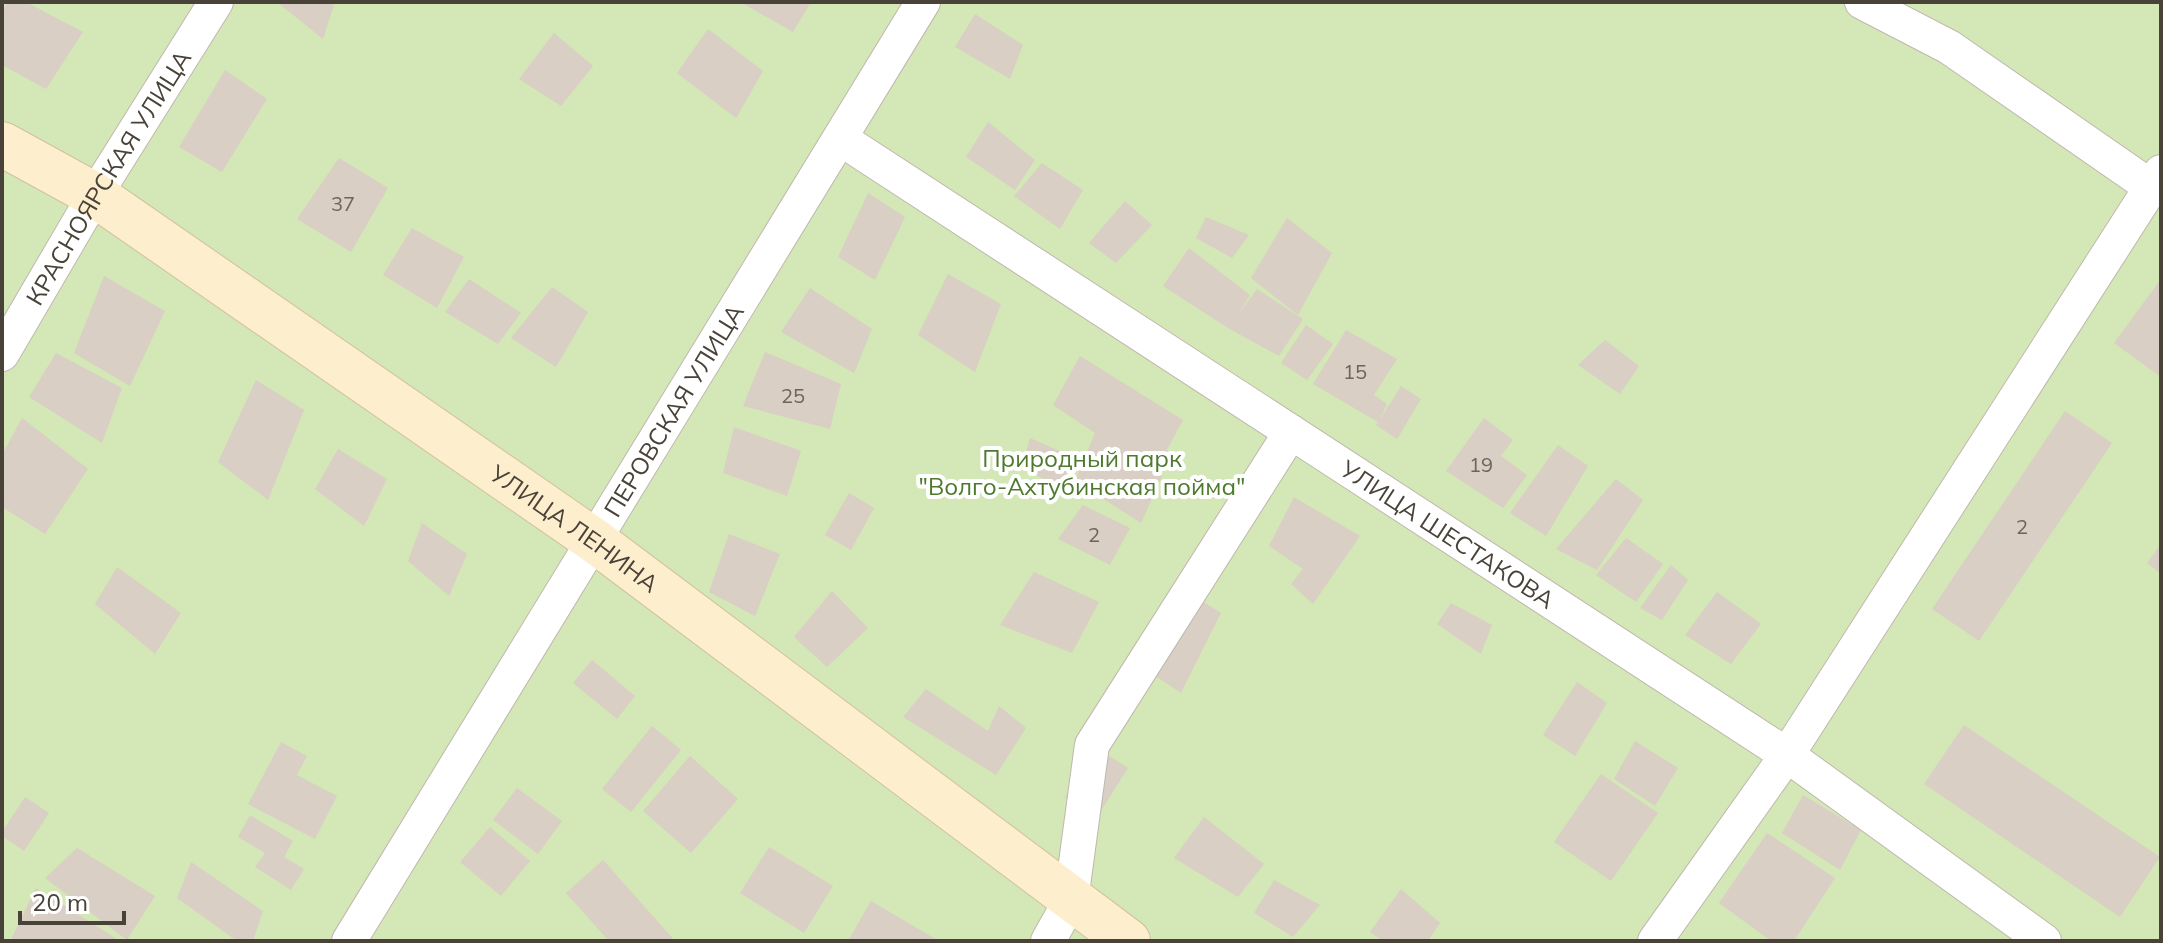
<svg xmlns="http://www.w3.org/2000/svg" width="2163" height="943" font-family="Mulish,sans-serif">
	<rect width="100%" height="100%" fill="#f5f1eb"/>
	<rect fill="#d4e7b6" x="2" y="2" width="2159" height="939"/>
	<g fill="#d9cfc4">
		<path d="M7 2H26L83 32 46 89 2 65V12Z"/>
		<path d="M277 2H335L323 39Z"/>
		<path d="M740 2H811L793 32Z"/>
		<path d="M975 14 1023 45 1010 79 955 47Z"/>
		<path d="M708 29 763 71 736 118 677 73Z"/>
		<path d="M554 33 593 66 561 106 519 79Z"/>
		<path d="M225 70 267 99 222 172 179 147Z"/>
		<path d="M988 122 1035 160 1015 190 966 157Z"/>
		<path d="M339 158 388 188 351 252 297 219Z"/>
		<path d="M1042 163 1083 190 1060 229 1014 196Z"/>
		<path d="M868 193 905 217 875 280 838 257Z"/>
		<path d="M1125 201 1152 225 1116 263 1089 243Z"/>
		<path d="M1206 217 1249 235 1232 258 1196 238Z"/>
		<path d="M1287 218 1332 253 1298 315 1251 278Z"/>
		<path d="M412 228 464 257 437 308 383 275Z"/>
		<path d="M1189 248 1250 295 1239 313 1257 289 1303 319 1279 356 1228 328 1163 286Z"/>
		<path d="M948 274 1001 304 975 372 918 335Z"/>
		<path d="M104 276 165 311 130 386 74 353Z"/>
		<path d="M469 279 521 313 498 344 445 312Z"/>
		<path d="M2161 279V377L2114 343Z"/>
		<path d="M552 287 588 312 556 367 511 338Z"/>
		<path d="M810 288 872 329 854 373 781 332Z"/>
		<path d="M1306 325 1333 344 1307 380 1281 363Z"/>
		<path d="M1346 330 1397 359 1374 395 1387 404 1379 421 1401 386 1421 399 1397 439 1376 425 1378 422 1313 384Z"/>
		<path d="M1605 340 1639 366 1620 394 1578 365Z"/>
		<path d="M765 352 841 384 830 429 743 406Z"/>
		<path d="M56 353 122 388 102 443 29 397Z"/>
		<path d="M1080 356 1183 420 1155 472 1162 476 1141 523 1075 481 1095 433 1053 405Z"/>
		<path d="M256 380 304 410 268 500 218 462Z"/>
		<path d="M2065 411 2112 443 1979 641 1932 609Z"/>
		<path d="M22 418 88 469 45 534 2 507V455Z"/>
		<path d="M1484 418 1513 440 1501 456 1527 475 1503 508 1446 471Z"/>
		<path d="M734 427 801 451 787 496 723 473Z"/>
		<path d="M1030 438 1073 457 1060 488 1022 467Z"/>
		<path d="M1558 445 1588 466 1546 536 1510 513Z"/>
		<path d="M338 449 387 479 364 526 315 489Z"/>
		<path d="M1616 479 1643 500 1597 570 1556 549Z"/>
		<path d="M849 493 874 508 851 550 825 535Z"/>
		<path d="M1294 497 1360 536 1313 604 1291 584 1303 569 1269 546Z"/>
		<path d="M1083 505 1130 528 1110 565 1058 539Z"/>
		<path d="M422 523 467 554 449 596 408 561Z"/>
		<path d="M729 534 780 554 755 616 709 592Z"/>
		<path d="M1626 538 1663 564 1636 602 1596 575Z"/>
		<path d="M2161 544V574L2147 563Z"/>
		<path d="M1671 565 1688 580 1662 620 1640 608Z"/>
		<path d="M117 567 181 613 155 654 95 604Z"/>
		<path d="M1034 572 1099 602 1072 653 1000 625Z"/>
		<path d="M1181 588 1221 613 1181 693 1142 667Z"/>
		<path d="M832 591 868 628 827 667 794 637Z"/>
		<path d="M1717 592 1761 624 1731 664 1685 635Z"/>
		<path d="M1451 603 1492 625 1481 654 1437 624Z"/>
		<path d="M592 660 635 696 617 719 573 683Z"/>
		<path d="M1577 682 1607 703 1575 756 1543 735Z"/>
		<path d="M926 689 988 731 999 706 1026 728 996 775 903 717Z"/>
		<path d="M1964 725 2160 857 2120 917 1924 784Z"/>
		<path d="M652 726 681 750 631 812 602 789Z"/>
		<path d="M1635 741 1678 768 1655 806 1614 779Z"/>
		<path d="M281 742 307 756 297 775 337 796 315 839 248 804Z"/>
		<path d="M1092 745 1128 768 1099 814 1065 798Z"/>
		<path d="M690 756 738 799 691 853 643 811Z"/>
		<path d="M1601 774 1658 813 1611 881 1554 842Z"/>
		<path d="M517 788 562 821 538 854 493 820Z"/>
		<path d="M1803 795 1861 830 1840 870 1782 833Z"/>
		<path d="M25 797 49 813 24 851 2 836V832Z"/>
		<path d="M250 815 293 841 284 857 304 869 291 890 255 867 265 853 238 837Z"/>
		<path d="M1204 817 1264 864 1238 897 1174 858Z"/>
		<path d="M490 827 530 861 501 896 460 862Z"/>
		<path d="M1767 833 1835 878 1794 941H1771L1719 903Z"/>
		<path d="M769 847 833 886 804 933 740 893Z"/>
		<path d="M77 848 155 896 127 940 45 878Z"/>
		<path d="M603 860 675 941H609L566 893Z"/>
		<path d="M191 862 263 911 253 941H237L177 898Z"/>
		<path d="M1274 880 1320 905 1293 937 1254 913Z"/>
		<path d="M36 888 120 941H10Z"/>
		<path d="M1401 889 1440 923 1428 941H1383L1370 932Z"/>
		<path d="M871 901 939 941H848Z"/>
	</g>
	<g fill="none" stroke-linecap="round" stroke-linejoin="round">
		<defs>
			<g id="street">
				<path d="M1862 2 1949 47 2151 187"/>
				<path id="s1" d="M841 139 1787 755 2044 941"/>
				<path id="s2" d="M2 354 95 195 216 2"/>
				<path id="s3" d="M349 941 923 2"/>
				<path d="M1048 941 1071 900 1092 745 1291 432"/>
				<path d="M1655 941 1787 755 2161 172"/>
			</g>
			<g id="secondary">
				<path id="s4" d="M2 144 95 195 595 541 1128 941"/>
			</g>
		</defs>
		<use href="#street" stroke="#c0b8ae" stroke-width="36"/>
		<use href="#secondary" stroke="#d3c19d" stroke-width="46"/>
		<use href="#street" stroke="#fff" stroke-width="34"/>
		<use href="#secondary" stroke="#fdeece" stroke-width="44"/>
	</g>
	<g text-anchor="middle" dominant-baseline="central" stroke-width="8" stroke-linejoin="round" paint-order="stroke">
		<g font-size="20" fill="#6d655c">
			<text x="343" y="203">37</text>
			<text x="1355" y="371">15</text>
			<text x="793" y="395">25</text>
			<text x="1481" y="464">19</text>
			<text x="2022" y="526">2</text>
			<text x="1094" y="534">2</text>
		</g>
		<g font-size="24" fill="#494239" stroke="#fff">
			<text stroke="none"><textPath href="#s2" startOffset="206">КРАСНОЯРСКАЯ УЛИЦА</textPath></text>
			<text stroke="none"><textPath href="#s3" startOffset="622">ПЕРОВСКАЯ УЛИЦА</textPath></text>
			<text stroke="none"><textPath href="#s4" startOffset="690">УЛИЦА ЛЕНИНА</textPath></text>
			<text stroke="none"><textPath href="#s1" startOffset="724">УЛИЦА ШЕСТАКОВА</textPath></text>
		</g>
		<g font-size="24" fill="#4f7a2d" stroke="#fff">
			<text x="1082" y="458">Природный парк<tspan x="1082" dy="28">"Волго-Ахтубинская пойма"</tspan></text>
		</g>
	</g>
	<rect width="2163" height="943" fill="none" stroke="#494239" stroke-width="8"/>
	<path d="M20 911v12h104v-12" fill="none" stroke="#494239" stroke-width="4"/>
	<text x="32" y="911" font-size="24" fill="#494239" stroke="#ffffff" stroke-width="6" paint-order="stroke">20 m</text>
</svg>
